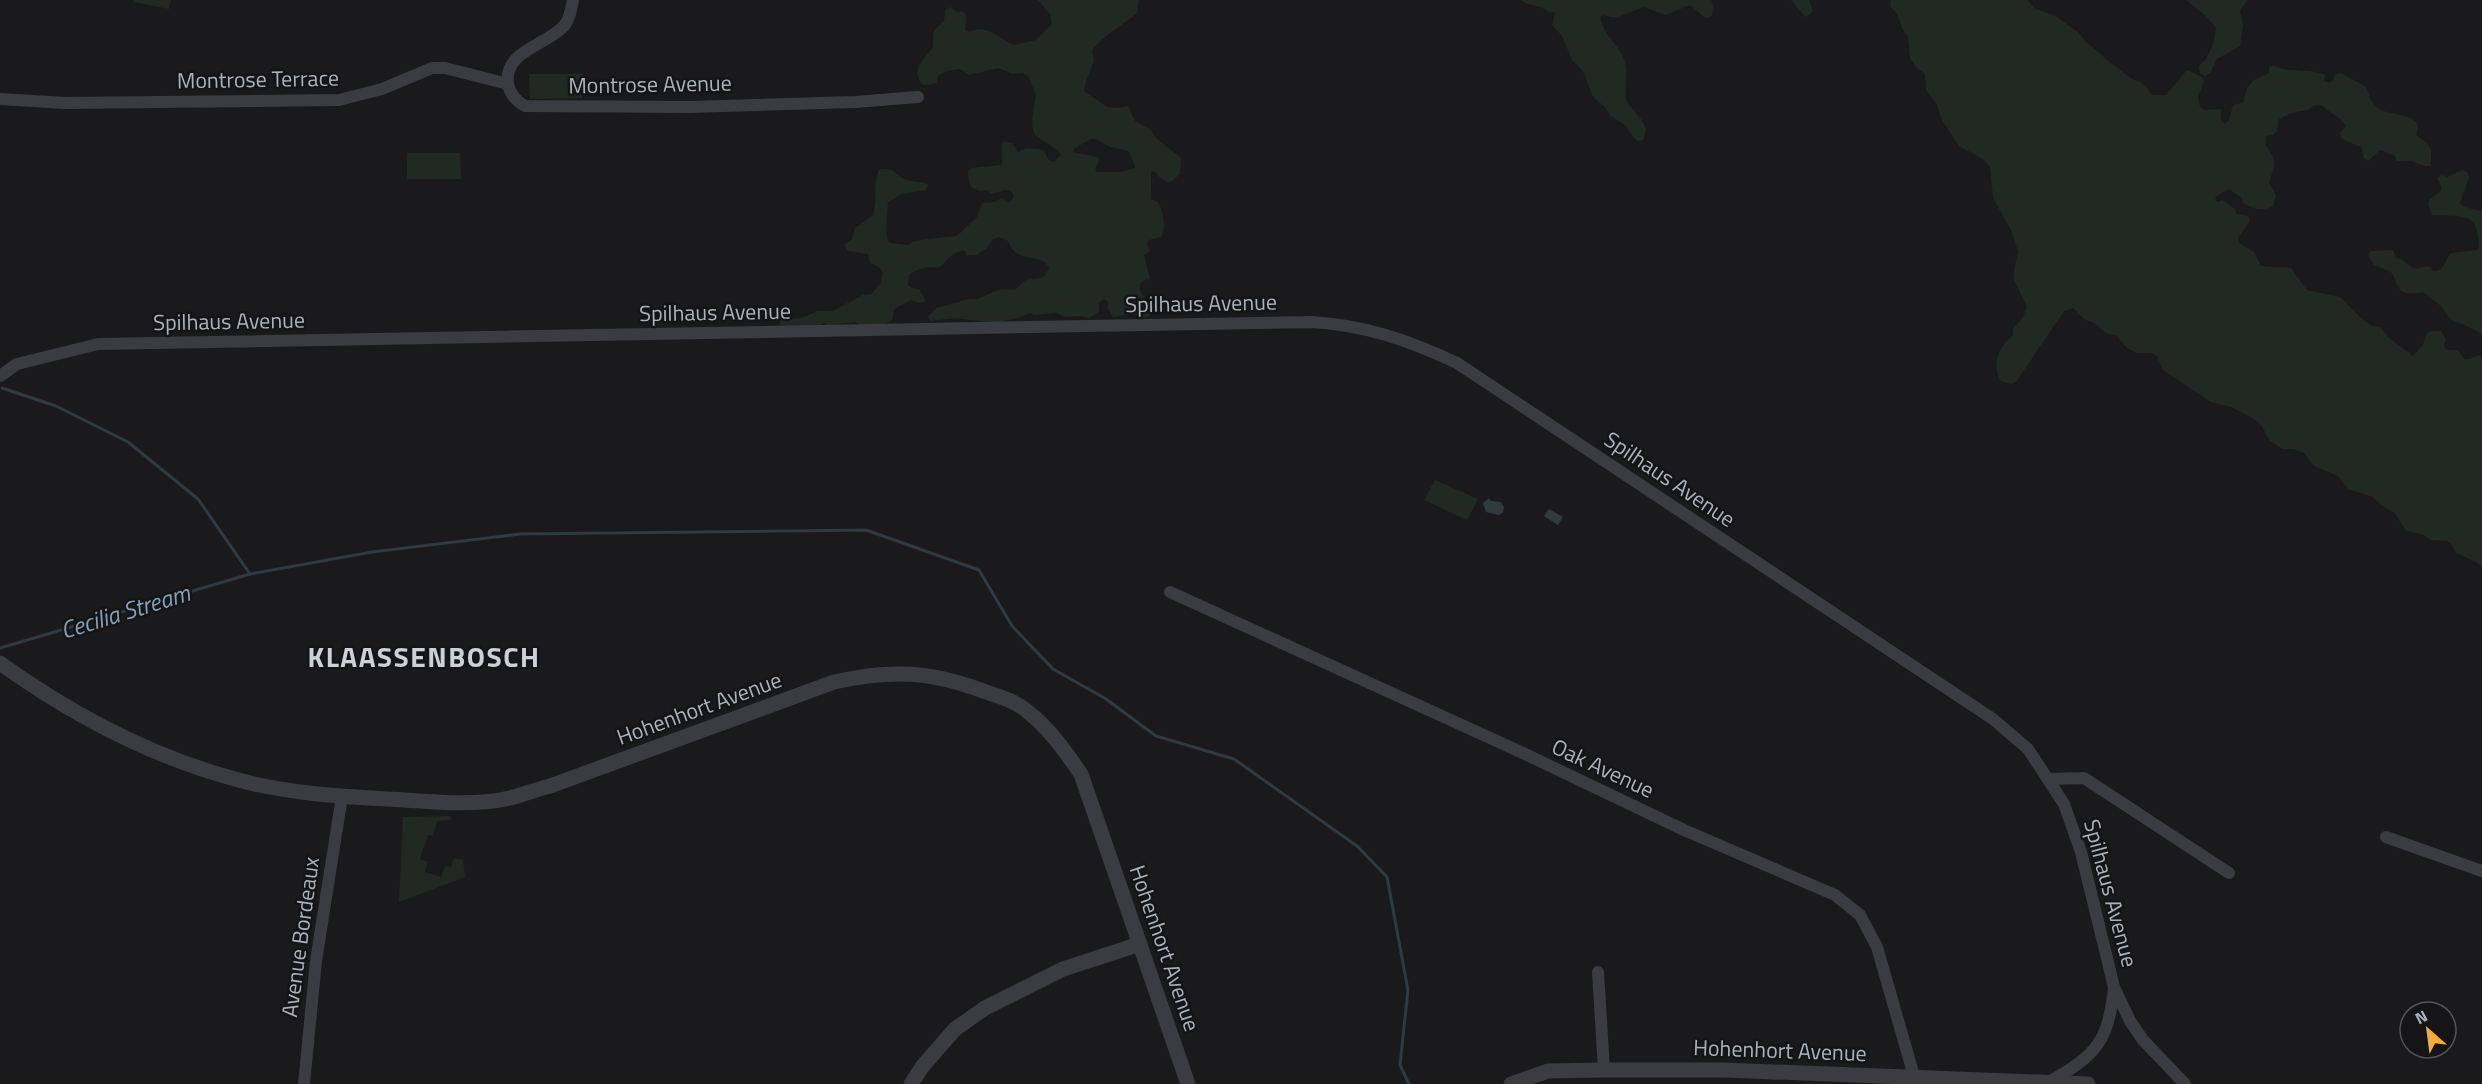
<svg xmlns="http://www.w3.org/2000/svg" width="2482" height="1084" font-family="'Titillium Web',sans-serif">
	<rect width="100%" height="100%" fill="#1a1a1c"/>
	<g fill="#212a22" fill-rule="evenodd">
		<path d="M134 0H171L169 9 133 2Z"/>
		<path d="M1038 0H1139L1137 13C1124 24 1102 37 1092 50L1094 61 1086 81 1084 91 1107 107 1118 108 1128 106 1135 121 1150 129 1156 138 1181 158 1180 174 1172 181 1167 182 1158 176 1156 172 1151 171V199L1158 202C1163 212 1167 227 1161 237L1149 240 1147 244 1150 251 1144 255 1150 279 1142 281 1139 287 1142 295 1151 304 1150 316 1144 318 1134 314 1113 317 1108 309V302L1103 299 1099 303V312L1089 318 1080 316 1064 317 1056 313 1035 315 1030 313 1018 318 995 323 956 318 930 321 928 316 937 308 968 299H977L1001 289 1015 290 1024 281C1035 277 1045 282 1049 268 1041 250 1018 267 1008 241L999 237 992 240 987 248 976 255H967L964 250C947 254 950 260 938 268 927 266 918 268 909 275L908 285 912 288 919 289 926 301 920 303 911 300 894 309 892 320 883 325 862 326 855 322 828 325 824 323 814 328 779 325 781 320 801 318 818 311H832L863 295 871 294 881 283 883 273 879 267 870 263 868 254 848 251 844 245 852 239 855 228 872 216C879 201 872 184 879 170 892 166 895 174 904 179 912 183 921 180 928 185L926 190 902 194 888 202 886 232 889 243 908 245 914 241 928 239 957 236 977 217 982 203 994 202 1002 198 1008 203 1012 200 1014 195 1011 191 1005 190 992 194 986 190 981 191 972 188 969 183 968 171 972 168 1001 165C1005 157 999 148 1003 141L1012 143 1018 152 1026 148 1044 150 1048 159 1053 162 1061 155C1055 146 1046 143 1038 137 1027 130 1035 105 1036 95L1028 76 1023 73 1013 74 998 68 969 75 960 69C950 70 936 72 937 83L927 85 922 84C910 68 924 60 933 47 934 29 931 33 944 21L945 10 950 7 958 13 962 11 966 15 965 30 970 32C985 23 1000 39 1014 45L1036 40 1052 24 1050 14ZM1091 139H1097L1110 147 1126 150 1130 153 1135 168 1120 172H1097L1095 168 1099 162 1098 157 1072 152 1075 148Z"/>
		<path d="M1521 0H1711L1713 6 1712 16 1706 18 1690 5 1665 15 1645 7C1631 9 1619 22 1605 15L1600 17C1603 34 1617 43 1623 57 1630 72 1624 85 1626 99 1628 108 1643 117 1646 129L1643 140 1638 141 1634 138 1625 125 1611 116 1605 107 1593 97 1583 71 1572 60 1562 36 1552 25 1555 12 1550 13C1541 4 1530 7 1521 0Z"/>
		<path d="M1791 0H1809L1813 11 1810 15 1805 17Z"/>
		<path d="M1891 0H2028L2034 8 2055 16 2078 32 2085 41 2106 59 2132 79 2142 83 2153 95H2166L2187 70 2202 77 2204 82 2198 96 2200 107 2204 110 2221 109V120L2225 124 2229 120 2233 105 2243 103 2247 88 2254 80 2269 73V67L2274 65C2280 73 2313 68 2325 75L2324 81 2329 83 2333 80 2335 75 2341 73 2366 87C2370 96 2371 105 2381 110 2389 114 2418 115 2418 127 2418 130 2416 132 2416 135L2427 143 2431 150V166H2424L2412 161H2396L2395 156 2380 150 2368 161 2364 158 2361 147 2342 139 2340 133 2346 126C2342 117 2330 114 2323 106 2310 103 2312 110 2303 111 2293 112 2287 114 2278 120L2277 131 2273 135 2266 136V146C2278 162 2275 163 2269 182L2276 196 2273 206C2262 212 2253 209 2243 203L2242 198 2229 189 2215 197 2217 202 2222 200 2235 209 2236 214 2248 216 2250 221 2238 238 2239 243 2254 252 2261 266 2291 268 2307 290 2340 297 2362 319 2371 325 2381 328 2388 337 2413 356 2423 345 2426 334 2430 331H2441L2446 340 2444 345 2446 350H2458L2464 359H2469L2479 355 2482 357V567L2476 562 2456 553 2451 544 2447 541 2431 540 2422 534 2406 531 2395 513 2381 505 2373 497 2348 489 2338 476 2314 466 2304 453 2293 449H2283L2269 440 2262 426 2254 419 2231 407 2211 402 2163 370 2157 356 2152 353H2137L2127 348 2117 336 2106 333 2094 323 2084 319 2073 308 2064 311 2016 382 2011 384 2001 381C1990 364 2000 346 2013 335V329L2023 317 2027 307 2013 278 2018 251 2011 230 1993 198 1990 167 1983 159 1959 146 1942 120 1936 103 1926 90 1925 74 1916 67 1910 58 1908 37 1902 28 1897 14 1890 6Z"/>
		<path d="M2186 0H2248L2240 10 2243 26 2240 46 2217 59 2210 73 2205 76 2200 73 2199 66 2206 59 2213 44 2216 28 2206 16Z"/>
		<path d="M529 74H583V98L530 99Z"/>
		<path d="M407 153H460L461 179H407Z"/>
		<path d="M2463 170 2468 173 2469 178 2460 203 2464 207 2482 211V335C2477 329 2458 323 2450 319L2441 306 2423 292C2400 296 2400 292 2392 273L2373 264 2368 255 2371 251 2393 250 2396 258 2401 259 2414 269 2429 266 2433 271C2445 271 2444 261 2451 253L2478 250C2480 242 2478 239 2477 231 2474 211 2447 217 2432 215L2428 204 2430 199 2439 193 2442 188 2437 178 2442 175 2447 177Z"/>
		<path d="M1435 480 1478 499 1467 520 1424 500Z"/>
		<path d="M450 816 451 820 437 821 433 836 428 835 420 859 428 862 425 872 441 877 445 866 451 867 454 858 463 860 465 877 399 902 403 817Z"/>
	</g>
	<g fill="#2f3a41">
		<path d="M1489 498 1491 501 1501 502 1504 507 1503 512 1499 515 1486 512 1483 503Z"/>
		<path d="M1549 509 1563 517 1558 525 1544 516Z"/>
	</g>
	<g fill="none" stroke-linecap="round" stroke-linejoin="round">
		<g stroke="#2f3a41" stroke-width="3">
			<path d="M2 388 56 406 128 442 198 499 250 574 372 552 520 534 866 530 979 570 1012 626 1053 669 1106 699 1156 736 1234 759 1357 846 1387 877 1408 990 1400 1065 1409 1084"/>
			<path d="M0 648 250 574"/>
		</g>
		<g stroke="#3b3c41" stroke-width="12">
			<path d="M573 0C571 9 570 19 564 26 547 45 503 51 508 84 510 94 516 101 525 106L690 107 855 102 918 97"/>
			<path d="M0 99 65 103 339 100 382 89 432 68H445L508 84"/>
			<path d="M0 376 17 364 98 344 1311 322C1365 325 1408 340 1457 363L1993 719 2028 749 2064 804 2081 852 2114 987 2130 1021 2143 1040 2185 1084"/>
			<path d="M1170 592 1523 753 1684 830 1835 895 1860 915 1877 947 1916 1083"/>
			<path d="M2048 779 2084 778 2229 873"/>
			<path d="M2386 837 2482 871"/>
			<path d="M1598 972 1604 1070"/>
			<path d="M2049 1082C2096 1055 2108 1043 2114 988"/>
			<path d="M304 1084 316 961 342 796"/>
		</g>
		<g stroke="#3b3c41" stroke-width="15">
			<path d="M0 663C71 714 150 756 235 779 283 793 337 796 387 799 427 801 470 807 510 798 524 794 539 789 553 785L834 682C891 669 931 671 986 692 1001 697 1015 701 1027 711 1049 728 1065 751 1081 774L1188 1084"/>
			<path d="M911 1084 922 1067 955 1029 985 1008 1063 969 1140 944"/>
			<path d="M1511 1084 1548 1071 1604 1070H1723L2088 1084"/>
		</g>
	</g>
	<g text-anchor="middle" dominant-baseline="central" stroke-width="5" stroke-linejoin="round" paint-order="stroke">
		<g font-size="22" fill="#acb2bc" stroke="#151517">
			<text transform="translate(258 79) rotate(-1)">Montrose Terrace</text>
			<text transform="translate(650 84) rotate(-1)">Montrose Avenue</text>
			<text transform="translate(1201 303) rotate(-1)">Spilhaus Avenue</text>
			<text transform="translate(715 312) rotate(-1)">Spilhaus Avenue</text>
			<text transform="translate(229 321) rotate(-1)">Spilhaus Avenue</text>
			<text transform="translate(1670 479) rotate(34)">Spilhaus Avenue</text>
			<text transform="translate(699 708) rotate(-20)">Hohenhort Avenue</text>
			<text transform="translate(1603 768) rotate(25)">Oak Avenue</text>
			<text transform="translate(2111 893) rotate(75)">Spilhaus Avenue</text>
			<text transform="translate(300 937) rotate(-82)">Avenue Bordeaux</text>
			<text transform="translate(1165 948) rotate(71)">Hohenhort Avenue</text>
			<text transform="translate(1780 1050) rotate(2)">Hohenhort Avenue</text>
		</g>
		<g font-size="24" font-style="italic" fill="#83a1b7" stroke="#151517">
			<text transform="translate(125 611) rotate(-17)">Cecilia Stream</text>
		</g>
		<g font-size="28" font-weight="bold" letter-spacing="1.5" fill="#cdd0d8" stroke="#151517">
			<text x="424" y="656">KLAASSENBOSCH</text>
		</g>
	</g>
	<g transform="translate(2428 1030) rotate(332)"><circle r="28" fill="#151517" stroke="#515459" stroke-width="1.5"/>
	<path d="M0-4.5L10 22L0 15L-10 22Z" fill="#f5ac39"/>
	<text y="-9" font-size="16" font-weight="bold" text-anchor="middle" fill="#acb2bc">N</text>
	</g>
</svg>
